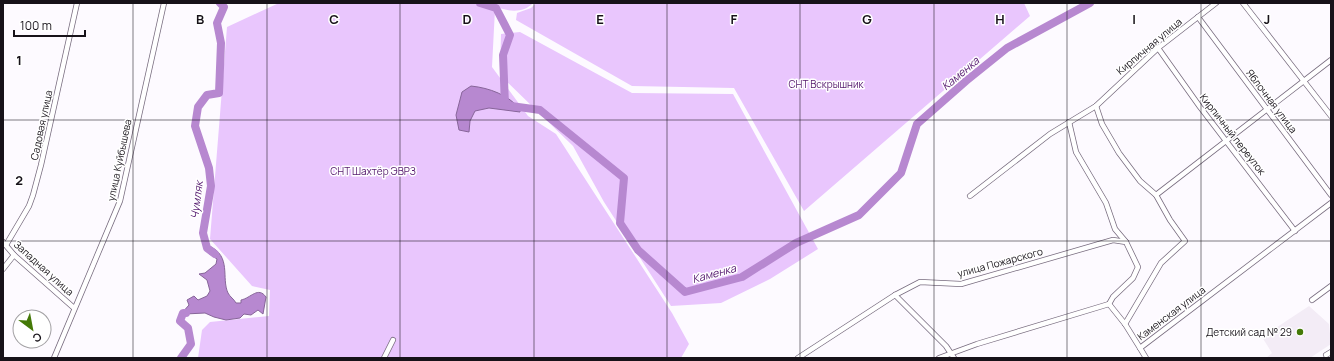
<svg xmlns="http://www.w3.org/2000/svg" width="1334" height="361" font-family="Manrope,sans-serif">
	<rect width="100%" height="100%" fill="#fdfaff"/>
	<path fill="#f3ecf6" d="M1309 306 1329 324 1331 344 1310 358H1266L1272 353 1262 337Z"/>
	<g fill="#e9c6fd">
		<path d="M279 3H484L495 9 492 67 528 116 556 134 672 313 689 344 681 358H198L202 330 210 322 269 316 270 290 252 286 210 239 227 27Z"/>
		<path d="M487 3H533C521 16 501 10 487 3Z"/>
		<path d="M536 3H1024L1030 16 804 211 734 88 632 86 516 20 517 13 531 8Z"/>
		<path d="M520 32 632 93 733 94 818 249 770 279 721 303 671 306 604 202 573 146 500 75 501 34Z"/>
	</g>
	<g fill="#b788d0" stroke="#876599">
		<path d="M471 86C490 88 508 95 520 109V112L489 108 475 111 470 121 469 132 459 130 456 115 462 92Z"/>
		<path d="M209 246C232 256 221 278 228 293 230 297 234 299 236 303H241V300C251 298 258 286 266 297L263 314 258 310 251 315 244 314 240 318 226 320 214 317 205 313 185 314 183 319 180 318 181 314 189 305 187 300 194 296 198 300 207 296 210 291 207 280 199 274 205 273 216 264 217 259 208 253 204 247Z"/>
	</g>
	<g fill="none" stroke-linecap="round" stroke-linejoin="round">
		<g stroke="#b788d0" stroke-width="8">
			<path d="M480 3 496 8 510 35 503 55 505 105 540 110 624 178 620 223 638 250 685 292 742 277 796 243 859 215 901 173 917 124 966 81 1007 48 1090 3"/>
			<path d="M215 254 207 248 203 233 211 186 209 168 195 126 198 107 207 95 219 93 221 43 217 23 224 7 220 3"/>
			<path d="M181 358 191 344 188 328 180 321 183 313H186"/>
		</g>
		<defs>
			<g id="minor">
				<path d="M1243 3 1331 116"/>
				<path d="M1198 17 1331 195"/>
				<path d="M1158 48 1200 107 1295 231"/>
				<path d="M1096 106 1102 124 1119 153 1140 181 1156 195 1170 220 1185 241 1161 263 1125 324"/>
				<path d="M1069 122 1076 152 1106 203 1115 229 1126 242"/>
				<path d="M1156 195 1331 60"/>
				<path d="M970 196 1050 134 1096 106 1158 48 1216 3"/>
				<path d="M3 242 14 255 74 308"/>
				<path d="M6 245 29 206 33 195 41 165 77 3"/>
				<path d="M3 269 14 255"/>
				<path d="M895 295 946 346 954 358"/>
				<path d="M1312 300 1331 286"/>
				<path d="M1140 348 1146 358"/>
				<path d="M1326 355 1331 352"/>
				<path d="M54 358 120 201 164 3"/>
				<path d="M384 358 393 340"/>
				<path d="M798 358 895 295 920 282 961 284 1113 240 1126 242 1138 267 1133 278 1113 297 1109 304"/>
				<path d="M939 358 977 344 1109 304 1125 324 1140 348 1331 203"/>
			</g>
		</defs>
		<use href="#minor" stroke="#786c7f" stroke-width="6"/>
		<use href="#minor" stroke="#fff" stroke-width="4.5"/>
	</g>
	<path fill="none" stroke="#171219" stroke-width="1" stroke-opacity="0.55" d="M133 3V358M267 3V358M400 3V358M534 3V358M667 3V358M800 3V358M934 3V358M1067 3V358M1201 3V358M3 120H1331M3 241H1331"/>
	<circle fill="#447907" stroke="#fff" stroke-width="1.5" cx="1300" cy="332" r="4"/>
	<g text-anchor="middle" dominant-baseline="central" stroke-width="3" stroke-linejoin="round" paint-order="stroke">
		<g font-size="10" fill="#171219" stroke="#fff">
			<text transform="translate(1149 46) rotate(-40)">Кирпичная улица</text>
			<text transform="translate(1272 101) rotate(53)">Яблочная улица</text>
			<text transform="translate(41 125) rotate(-78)">Садовая улица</text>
			<text transform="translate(1233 134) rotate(52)">Кирпичный переулок</text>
			<text transform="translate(119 160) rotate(-78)">улица Куйбышева</text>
			<text transform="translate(1000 262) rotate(-15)">улица Пожарского</text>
			<text transform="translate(44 268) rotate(42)">Западная улица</text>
			<text transform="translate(1171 313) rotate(-37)">Каменская улица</text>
		</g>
		<g font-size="10" fill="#52156b" stroke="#fff">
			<text x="826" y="84">СНТ Вскрышник</text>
			<text x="373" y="171">СНТ Шахтёр ЭВРЗ</text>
		</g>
		<g font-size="10" fill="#171219" stroke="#fff" text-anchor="end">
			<text x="1292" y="332">Детский сад № 29</text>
		</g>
		<g font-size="11" font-style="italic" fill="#561b70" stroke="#fff">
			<text transform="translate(960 73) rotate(-40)">Каменка</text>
			<text transform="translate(196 200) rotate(-83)">Чумляк</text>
			<text transform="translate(714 273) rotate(-15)">Каменка</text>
		</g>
	</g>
	<g font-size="13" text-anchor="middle" font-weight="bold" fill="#171219" stroke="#fff" stroke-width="3" stroke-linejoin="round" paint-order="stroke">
		<text x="200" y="24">B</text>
		<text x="334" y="24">C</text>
		<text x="467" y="24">D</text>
		<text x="600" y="24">E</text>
		<text x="734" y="24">F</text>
		<text x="867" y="24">G</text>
		<text x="1000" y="24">H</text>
		<text x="1134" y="24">I</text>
		<text x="1267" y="24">J</text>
		<text x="19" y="65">1</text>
		<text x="19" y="185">2</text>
	</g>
	<rect width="1334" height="361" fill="none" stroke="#171219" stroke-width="8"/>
	<g transform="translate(32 329) rotate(148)"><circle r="19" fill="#ffffff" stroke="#a2a0a3"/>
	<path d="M0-3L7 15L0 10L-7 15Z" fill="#447907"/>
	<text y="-6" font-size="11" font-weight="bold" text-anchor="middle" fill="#171219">С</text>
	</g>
	<path d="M14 30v6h71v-6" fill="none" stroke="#171219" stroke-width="2"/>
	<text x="20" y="30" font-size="12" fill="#171219" stroke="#ffffff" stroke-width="3" paint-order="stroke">100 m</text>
</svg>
